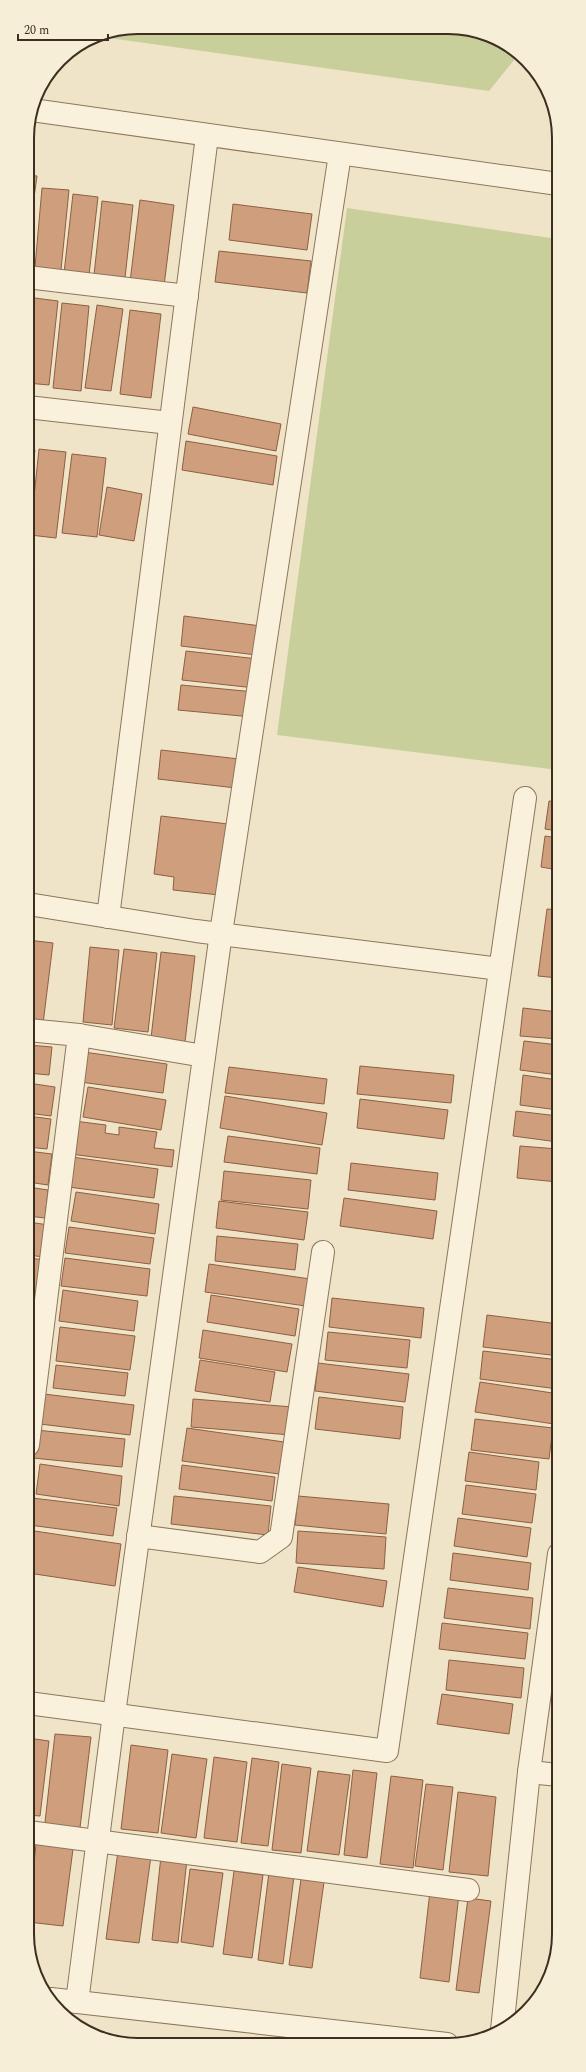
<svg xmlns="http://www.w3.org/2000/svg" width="586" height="2072" font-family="Spectral,serif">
	<rect width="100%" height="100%" fill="#f0e4c8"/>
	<g fill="#c9cf9b">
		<path d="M138 27 470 29 503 42 519 54 489 91 95 36Z"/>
		<path d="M347 208 558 239V770L277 735Z"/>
	</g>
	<g fill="#cf9f7d" stroke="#8d5f41">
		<path d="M27 175 37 176 27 248Z"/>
		<path d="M42 188 69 190 61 270 35 267Z"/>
		<path d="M73 194 98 197 89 275 64 273Z"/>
		<path d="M140 200 174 205 164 286 130 282Z"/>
		<path d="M102 201 133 205 125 278 94 275Z"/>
		<path d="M233 204 312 214 307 250 229 240Z"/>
		<path d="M219 251 311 261 307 293 215 282Z"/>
		<path d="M27 297 58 301 49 385 27 383Z"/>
		<path d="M62 303 89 306 81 391 53 388Z"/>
		<path d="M97 305 123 309 111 391 85 388Z"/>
		<path d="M130 310 161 314 151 398 120 394Z"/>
		<path d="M193 407 281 424 276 451 188 434Z"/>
		<path d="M186 441 277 456 273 485 182 470Z"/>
		<path d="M27 449 35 450 27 514Z"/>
		<path d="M39 449 66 452 56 538 30 535Z"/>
		<path d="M72 454 106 458 97 537 62 533Z"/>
		<path d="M107 487 142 494 134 541 99 535Z"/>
		<path d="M184 616 261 626 257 655 181 646Z"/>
		<path d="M186 651 258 659 255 688 182 680Z"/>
		<path d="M181 685 255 692 252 717 178 710Z"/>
		<path d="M161 750 239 759 236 788 158 779Z"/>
		<path d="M549 801 558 802V831L545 829Z"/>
		<path d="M161 816 228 824 219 895 173 890 174 877 154 874Z"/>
		<path d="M545 836 558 838V870L541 867Z"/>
		<path d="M547 909 558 910V978L538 976Z"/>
		<path d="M28 940 53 943 43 1024 28 1022Z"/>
		<path d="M90 947 119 950 112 1025 83 1022Z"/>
		<path d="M124 949 157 953 148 1032 114 1028Z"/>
		<path d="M161 952 195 956 185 1042 151 1038Z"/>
		<path d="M523 1008 558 1012V1039L520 1036Z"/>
		<path d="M524 1041 558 1045V1075L520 1070Z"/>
		<path d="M28 1045 52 1047 49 1075 28 1073Z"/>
		<path d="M84 1052 167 1064 163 1093 80 1082Z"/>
		<path d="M360 1066 454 1075 451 1103 357 1094Z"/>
		<path d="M229 1067 327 1079 324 1104 225 1093Z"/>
		<path d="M523 1075 558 1080V1110L520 1105Z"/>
		<path d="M28 1083 55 1087 51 1116 28 1113Z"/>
		<path d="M88 1087 166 1100 161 1130 83 1117Z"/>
		<path d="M225 1096 327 1113 322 1145 220 1128Z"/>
		<path d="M360 1099 448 1110 444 1139 357 1128Z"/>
		<path d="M516 1111 558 1116V1142L513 1136Z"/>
		<path d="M28 1116 51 1119 47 1149 28 1147Z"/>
		<path d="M74 1121 106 1125 105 1133 119 1135V1127L157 1132 154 1148 174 1150 172 1167 70 1154Z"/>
		<path d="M228 1136 320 1148 317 1174 224 1162Z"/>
		<path d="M520 1146 558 1149V1182L517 1178Z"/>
		<path d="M28 1151 52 1154 48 1185 28 1182Z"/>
		<path d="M72 1157 158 1169 154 1198 68 1187Z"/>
		<path d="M351 1163 438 1173 435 1200 348 1190Z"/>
		<path d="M224 1171 311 1180 308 1209 221 1200Z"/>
		<path d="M28 1187 48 1190 45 1218 28 1216Z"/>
		<path d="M76 1192 159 1204 155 1234 71 1221Z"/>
		<path d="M344 1198 437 1211 433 1239 340 1226Z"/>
		<path d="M219 1201 308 1212 304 1240 216 1228Z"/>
		<path d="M28 1222 49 1225 44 1257 28 1255Z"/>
		<path d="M69 1227 154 1238 150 1264 65 1253Z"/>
		<path d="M217 1236 298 1244 295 1270 215 1261Z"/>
		<path d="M28 1258 46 1260 41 1293 28 1291Z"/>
		<path d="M65 1258 150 1269 147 1296 61 1286Z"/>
		<path d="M209 1264 310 1279 306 1306 205 1292Z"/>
		<path d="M63 1290 138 1301 134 1331 59 1321Z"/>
		<path d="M211 1295 299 1309 295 1336 207 1322Z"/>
		<path d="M332 1298 424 1308 421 1338 329 1327Z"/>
		<path d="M487 1315 559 1324V1356L483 1347Z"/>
		<path d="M60 1327 135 1336 130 1370 56 1361Z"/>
		<path d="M203 1330 292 1344 287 1372 199 1358Z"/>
		<path d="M328 1332 410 1340 407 1368 325 1360Z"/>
		<path d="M483 1351 559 1360 558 1389 480 1379Z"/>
		<path d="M200 1360 275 1372 270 1402 195 1391Z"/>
		<path d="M318 1363 409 1374 405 1402 315 1391Z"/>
		<path d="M56 1365 128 1373 125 1396 53 1388Z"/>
		<path d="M480 1382 559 1394 554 1424 475 1412Z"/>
		<path d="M44 1394 134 1405 130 1435 40 1424Z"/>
		<path d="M319 1397 403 1407 400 1439 315 1429Z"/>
		<path d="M193 1399 293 1407 291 1435 191 1427Z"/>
		<path d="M475 1419 553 1428 549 1459 471 1450Z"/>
		<path d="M187 1428 284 1442 279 1474 182 1461Z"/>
		<path d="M36 1430 125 1439 122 1467 33 1458Z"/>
		<path d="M469 1452 539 1462 536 1490 465 1481Z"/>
		<path d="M40 1464 122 1476 119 1506 36 1494Z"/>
		<path d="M182 1465 275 1477 272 1501 179 1489Z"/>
		<path d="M466 1485 536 1494 532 1523 462 1514Z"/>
		<path d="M174 1496 271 1506 268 1535 171 1524Z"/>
		<path d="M298 1496 389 1504 386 1534 295 1525Z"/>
		<path d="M32 1498 117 1508 113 1536 29 1525Z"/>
		<path d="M458 1518 531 1528 527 1557 454 1546Z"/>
		<path d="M28 1530 121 1544 115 1586 28 1573Z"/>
		<path d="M298 1531 386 1537 384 1569 296 1563Z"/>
		<path d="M453 1553 531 1563 528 1590 450 1580Z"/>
		<path d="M298 1567 387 1581 383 1607 294 1592Z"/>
		<path d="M448 1588 533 1598 530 1629 444 1618Z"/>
		<path d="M442 1623 528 1633 525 1659 439 1649Z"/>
		<path d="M449 1660 524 1668 521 1698 446 1690Z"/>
		<path d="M442 1694 513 1704 509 1734 437 1724Z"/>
		<path d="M55 1734 91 1737 79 1836 44 1831Z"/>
		<path d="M28 1738 49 1741 40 1816 28 1815Z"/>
		<path d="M131 1745 168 1750 158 1833 121 1829Z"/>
		<path d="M172 1754 207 1759 196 1838 161 1833Z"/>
		<path d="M214 1757 247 1762 237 1842 204 1838Z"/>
		<path d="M252 1758 279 1762 268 1846 241 1843Z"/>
		<path d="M282 1764 311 1768 301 1853 272 1850Z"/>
		<path d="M353 1770 377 1773 367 1858 344 1855Z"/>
		<path d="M318 1771 350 1775 339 1855 307 1851Z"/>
		<path d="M391 1776 423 1780 413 1868 380 1864Z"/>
		<path d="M426 1784 453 1787 443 1870 415 1866Z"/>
		<path d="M458 1792 496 1797 488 1876 449 1872Z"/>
		<path d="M28 1838 34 1839 28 1883Z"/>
		<path d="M36 1844 73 1849 63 1926 28 1922Z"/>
		<path d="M118 1851 151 1856 139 1943 106 1939Z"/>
		<path d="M161 1856 187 1859 178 1943 152 1940Z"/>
		<path d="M190 1869 223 1873 213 1947 181 1942Z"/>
		<path d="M234 1871 263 1875 252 1958 223 1954Z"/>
		<path d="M269 1872 294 1876 283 1964 258 1960Z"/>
		<path d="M302 1872 325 1875 312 1968 289 1965Z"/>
		<path d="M430 1891 459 1894 449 1982 420 1978Z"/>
		<path d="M468 1898 491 1901 479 1993 456 1990Z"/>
	</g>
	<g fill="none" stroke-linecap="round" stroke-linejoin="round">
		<defs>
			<g id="minor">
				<path d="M27 277 187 296"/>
				<path d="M27 407 170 423"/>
				<path d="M28 904 196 931 500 969"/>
				<path d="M108 917 207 136"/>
				<path d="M28 1030 79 1035 204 1056"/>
				<path d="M28 1445 79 1035"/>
				<path d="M138 1536 260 1552 281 1537 323 1252"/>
				<path d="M28 1703 387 1751 525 798"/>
				<path d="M529 1772 559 1775"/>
				<path d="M28 1832 468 1890"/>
				<path d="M77 2002 114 1714 221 933 340 154"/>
				<path d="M502 2030 529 1772 559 1554"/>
			</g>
			<g id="tertiary">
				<path d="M32 110 558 184"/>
				<path d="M51 1999 447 2044"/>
			</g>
		</defs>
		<use href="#minor" stroke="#8d765c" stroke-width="24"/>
		<use href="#tertiary" stroke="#8d765c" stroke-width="24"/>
		<use href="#minor" stroke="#faf1dc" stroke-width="22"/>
		<use href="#tertiary" stroke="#faf1dc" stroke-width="22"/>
	</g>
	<path d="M0 0H586V2072H0ZM138 34H448A104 104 0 0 1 552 138V1934A104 104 0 0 1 448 2038H138A104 104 0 0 1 34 1934V138A104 104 0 0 1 138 34Z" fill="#f7eed8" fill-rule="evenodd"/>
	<path fill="none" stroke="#3d2e20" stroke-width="2" d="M138 34H448A104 104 0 0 1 552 138V1934A104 104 0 0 1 448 2038H138A104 104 0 0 1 34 1934V138A104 104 0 0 1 138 34Z"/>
	<path d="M18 34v6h90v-6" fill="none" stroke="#3d2e20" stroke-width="2"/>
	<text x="24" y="34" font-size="12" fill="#3d2e20" stroke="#f7eed8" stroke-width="3" paint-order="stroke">20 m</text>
</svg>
